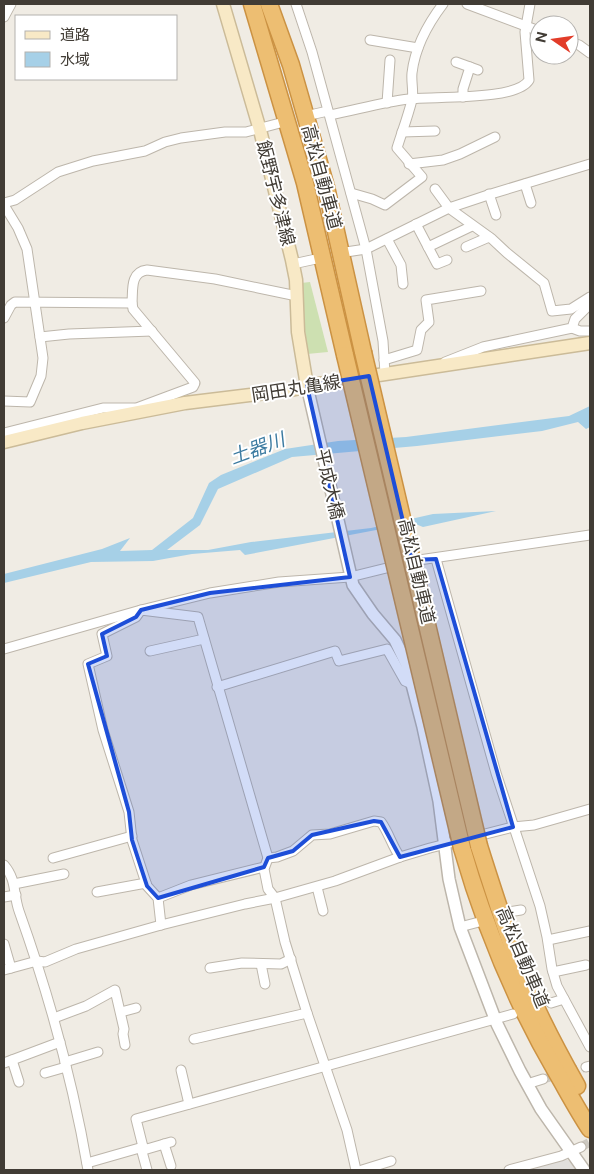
<svg xmlns="http://www.w3.org/2000/svg" width="594" height="1174" font-family="'Public Sans','Noto Sans JP',sans-serif">
	<rect width="100%" height="100%" fill="#f0ece4"/>
	<path fill="#cde0b1" d="M310 282 328 352 307 354 301 283Z"/>
	<path fill="#e1dfdc" d="M562 1159 568 1160 576 1170 528 1169Z"/>
	<path fill="#a6d0e7" d="M590 406V427L586 429 578 422 542 431 417 446 292 457 218 489 200 525 167 550H208L251 542 371 528 433 514 496 511 423 527 413 523 245 555 240 550 192 554 153 561 91 562 4 583V574L102 549 130 538 120 551 152 550 193 518 209 483 221 475 285 449 338 441 406 437 569 416Z"/>
	<g fill="none" stroke-linecap="round" stroke-linejoin="round">
		<g stroke="#cdc9c1" stroke-width="9" stroke-dasharray="9 4.5" stroke-linecap="butt">
			<path d="M543 1079 586 1067"/>
			<path d="M581 1147 590 1142"/>
		</g>
		<defs>
			<g id="minor">
				<path d="M296 4 312 52 366 249 383 341 385 374"/>
				<path d="M467 4 539 31"/>
				<path d="M4 17 11 4"/>
				<path d="M370 40 418 48"/>
				<path d="M569 41 579 45 590 53"/>
				<path d="M456 62 478 70"/>
				<path d="M463 97V89L470 67"/>
				<path d="M387 103 390 60"/>
				<path d="M310 115 328 111"/>
				<path d="M330 115C356 110 383 102 409 99 433 96 517 101 529 80L525 32 530 4"/>
				<path d="M402 132 435 131"/>
				<path d="M409 164 443 160 460 154 495 137"/>
				<path d="M525 184 531 203"/>
				<path d="M435 189 449 208 492 239 507 253 544 283 552 311 571 309 590 297"/>
				<path d="M351 193 372 199 385 205 422 177 397 148C402 132 408 116 412 100 414 92 411 82 412 73 415 47 427 25 443 4"/>
				<path d="M489 194 496 215"/>
				<path d="M4 203 15 200 58 172 93 161 145 151 165 142 181 138 225 132H246L280 123"/>
				<path d="M4 205 18 228 27 249 43 358 41 376 30 402 4 401"/>
				<path d="M416 224 437 264 447 260"/>
				<path d="M387 239 401 265 403 284"/>
				<path d="M428 247 472 226"/>
				<path d="M466 247 489 237"/>
				<path d="M346 252 366 249 449 208 491 194 590 164"/>
				<path d="M293 264 316 259"/>
				<path d="M132 303 133 309 195 383 193 387 134 409"/>
				<path d="M4 318 11 305 15 302 132 303C133 290 130 272 147 270L215 279 297 296"/>
				<path d="M572 328 580 331H590"/>
				<path d="M40 337 69 334 152 331"/>
				<path d="M384 360 417 350 421 330 429 322 426 300 481 291"/>
				<path d="M445 362 483 347 572 328 575 319 590 304"/>
				<path d="M4 433 103 408H134"/>
				<path d="M436 559 496 773 540 906 547 937 552 969 557 986 590 1047"/>
				<path d="M4 649 141 610 210 593 279 582 350 577 419 560 590 535"/>
				<path d="M150 651 204 639"/>
				<path d="M217 687 335 651 339 661 387 649 405 681 412 684"/>
				<path d="M53 858 132 836"/>
				<path d="M268 858 277 857 293 851 312 835 330 834 374 821 381 822C389 833 392 846 400 857"/>
				<path d="M4 865C17 880 13 894 19 911 49 995 73 1082 88 1170"/>
				<path d="M14 884 64 874"/>
				<path d="M317 887 323 911"/>
				<path d="M97 892 146 883"/>
				<path d="M4 897 16 895"/>
				<path d="M158 898 191 885 264 867"/>
				<path d="M508 912 521 910"/>
				<path d="M161 925 158 898 147 886 132 840 129 812 103 730 88 664 107 656 102 634 136 617 141 610 198 617 268 858 264 869 268 889 275 898 285 942 307 1013 347 1130 356 1170"/>
				<path d="M460 927 479 922"/>
				<path d="M548 940 590 931"/>
				<path d="M4 944 11 968"/>
				<path d="M261 964 265 984"/>
				<path d="M210 968 242 963 281 964 291 959"/>
				<path d="M4 970 37 961 45 962 76 949 161 925 245 904 275 898 335 881 400 857 430 848 513 827 534 825 590 809"/>
				<path d="M553 972 586 965"/>
				<path d="M551 1003 564 999"/>
				<path d="M121 1012 136 1008"/>
				<path d="M54 1018 86 1006 115 990 124 1029 123 1034 125 1045"/>
				<path d="M194 1039 307 1013"/>
				<path d="M12 1060 19 1082"/>
				<path d="M65 1062 98 1052"/>
				<path d="M4 1063 60 1042"/>
				<path d="M586 1067 590 1066"/>
				<path d="M181 1070 189 1104"/>
				<path d="M45 1073 66 1067"/>
				<path d="M527 1084 543 1079"/>
				<path d="M164 1144 171 1166"/>
				<path d="M143 1147 147 1149 171 1142"/>
				<path d="M141 1148 147 1170"/>
				<path d="M87 1163 143 1147 136 1119 513 1014"/>
				<path d="M362 1170 391 1161"/>
				<path d="M509 1170 561 1156 581 1147"/>
			</g>
			<path id="tertiary" d="M307 386 353 585 373 614 395 640 407 665 423 727 439 801 449 879 460 927 497 1024 520 1071 541 1109 584 1170"/>
			<g id="secondary">
				<path d="M223 4 260 130 292 260 296 280 298 332 307 386"/>
				<path d="M4 442 82 423 185 403 291 390 319 384 590 343"/>
			</g>
			<g id="motorway">
				<path d="M252 4 305 183 345 355"/>
				<path d="M269 4 291 65 326 187 363 352"/>
				<path d="M479 846C494 893 509 941 527 987 541 1021 559 1054 577 1086"/>
				<path d="M462 848C485 928 515 1001 557 1073 568 1092 578 1111 590 1129"/>
			</g>
		</defs>
		<use href="#minor" stroke="#bdb6ab" stroke-width="11"/>
		<use href="#tertiary" stroke="#bdb6ab" stroke-width="14"/>
		<use href="#secondary" stroke="#cbbb98" stroke-width="15"/>
		<use href="#motorway" stroke="#cb9243" stroke-width="19"/>
		<use href="#minor" stroke="#fff" stroke-width="9"/>
		<use href="#tertiary" stroke="#fff" stroke-width="11"/>
		<use href="#secondary" stroke="#f8e9c6" stroke-width="12"/>
		<use href="#motorway" stroke="#edbe72" stroke-width="16"/>
		<defs>
			<g id="motorway-bridge">
				<path d="M363 352 479 846"/>
				<path d="M345 355 462 848"/>
			</g>
		</defs>
		<use href="#motorway-bridge" stroke="#cb9243" stroke-width="19" stroke-linecap="butt"/>
		<use href="#motorway-bridge" stroke="#edbe72" stroke-width="16"/>
	</g>
	<path fill="#1d4ed8" fill-opacity="0.2" stroke="#1d4ed8" stroke-width="4" stroke-linejoin="round" d="M369 376 412 560 436 559 513 827 400 857 381 822 374 821 312 835 293 851 268 858 264 867 158 898 147 886 132 840 129 812 88 664 107 656 102 634 136 617 141 610 210 593 350 577 307 386Z"/>
	<g text-anchor="middle" dominant-baseline="central" stroke-width="4" stroke-linejoin="round" paint-order="stroke">
		<g font-size="18" fill="#413c35" stroke="#fff">
			<text transform="translate(322 177) rotate(75)">高松自動車道</text>
			<text transform="translate(276 193) rotate(76)">飯野宇多津線</text>
			<text transform="translate(296 388) rotate(-9)">岡田丸亀線</text>
			<text transform="translate(330 484) rotate(77)">平成大橋</text>
			<text transform="translate(417 571) rotate(77)">高松自動車道</text>
			<text transform="translate(523 957) rotate(67)">高松自動車道</text>
		</g>
		<g font-size="19" font-style="italic" fill="#3b7aa0" stroke="#fff">
			<text transform="translate(257 448) rotate(-20)">土器川</text>
		</g>
	</g>
	<rect width="594" height="1174" fill="none" stroke="#413c35" stroke-width="10"/>
	<rect x="15" y="15" width="162" height="65" fill="#ffffff" stroke="#b3b1ae"/>
	<rect x="25" y="31" width="25" height="8" fill="#f8e9c6" stroke="#b3b1ae"/>
	<text x="60" y="40" font-size="15" fill="#413c35">道路</text>
	<rect x="25" y="52" width="25" height="15" fill="#a6d0e7" stroke="#b3b1ae"/>
	<text x="60" y="65" font-size="15" fill="#413c35">水域</text>
	<g transform="translate(554 40) rotate(283)"><circle r="24" fill="#ffffff" stroke="#b3b1ae"/>
	<path d="M0-4L9 19L0 12L-9 19Z" fill="#e23c29"/>
	<text y="-8" font-size="14" font-weight="bold" text-anchor="middle" fill="#413c35">N</text>
	</g>
</svg>
